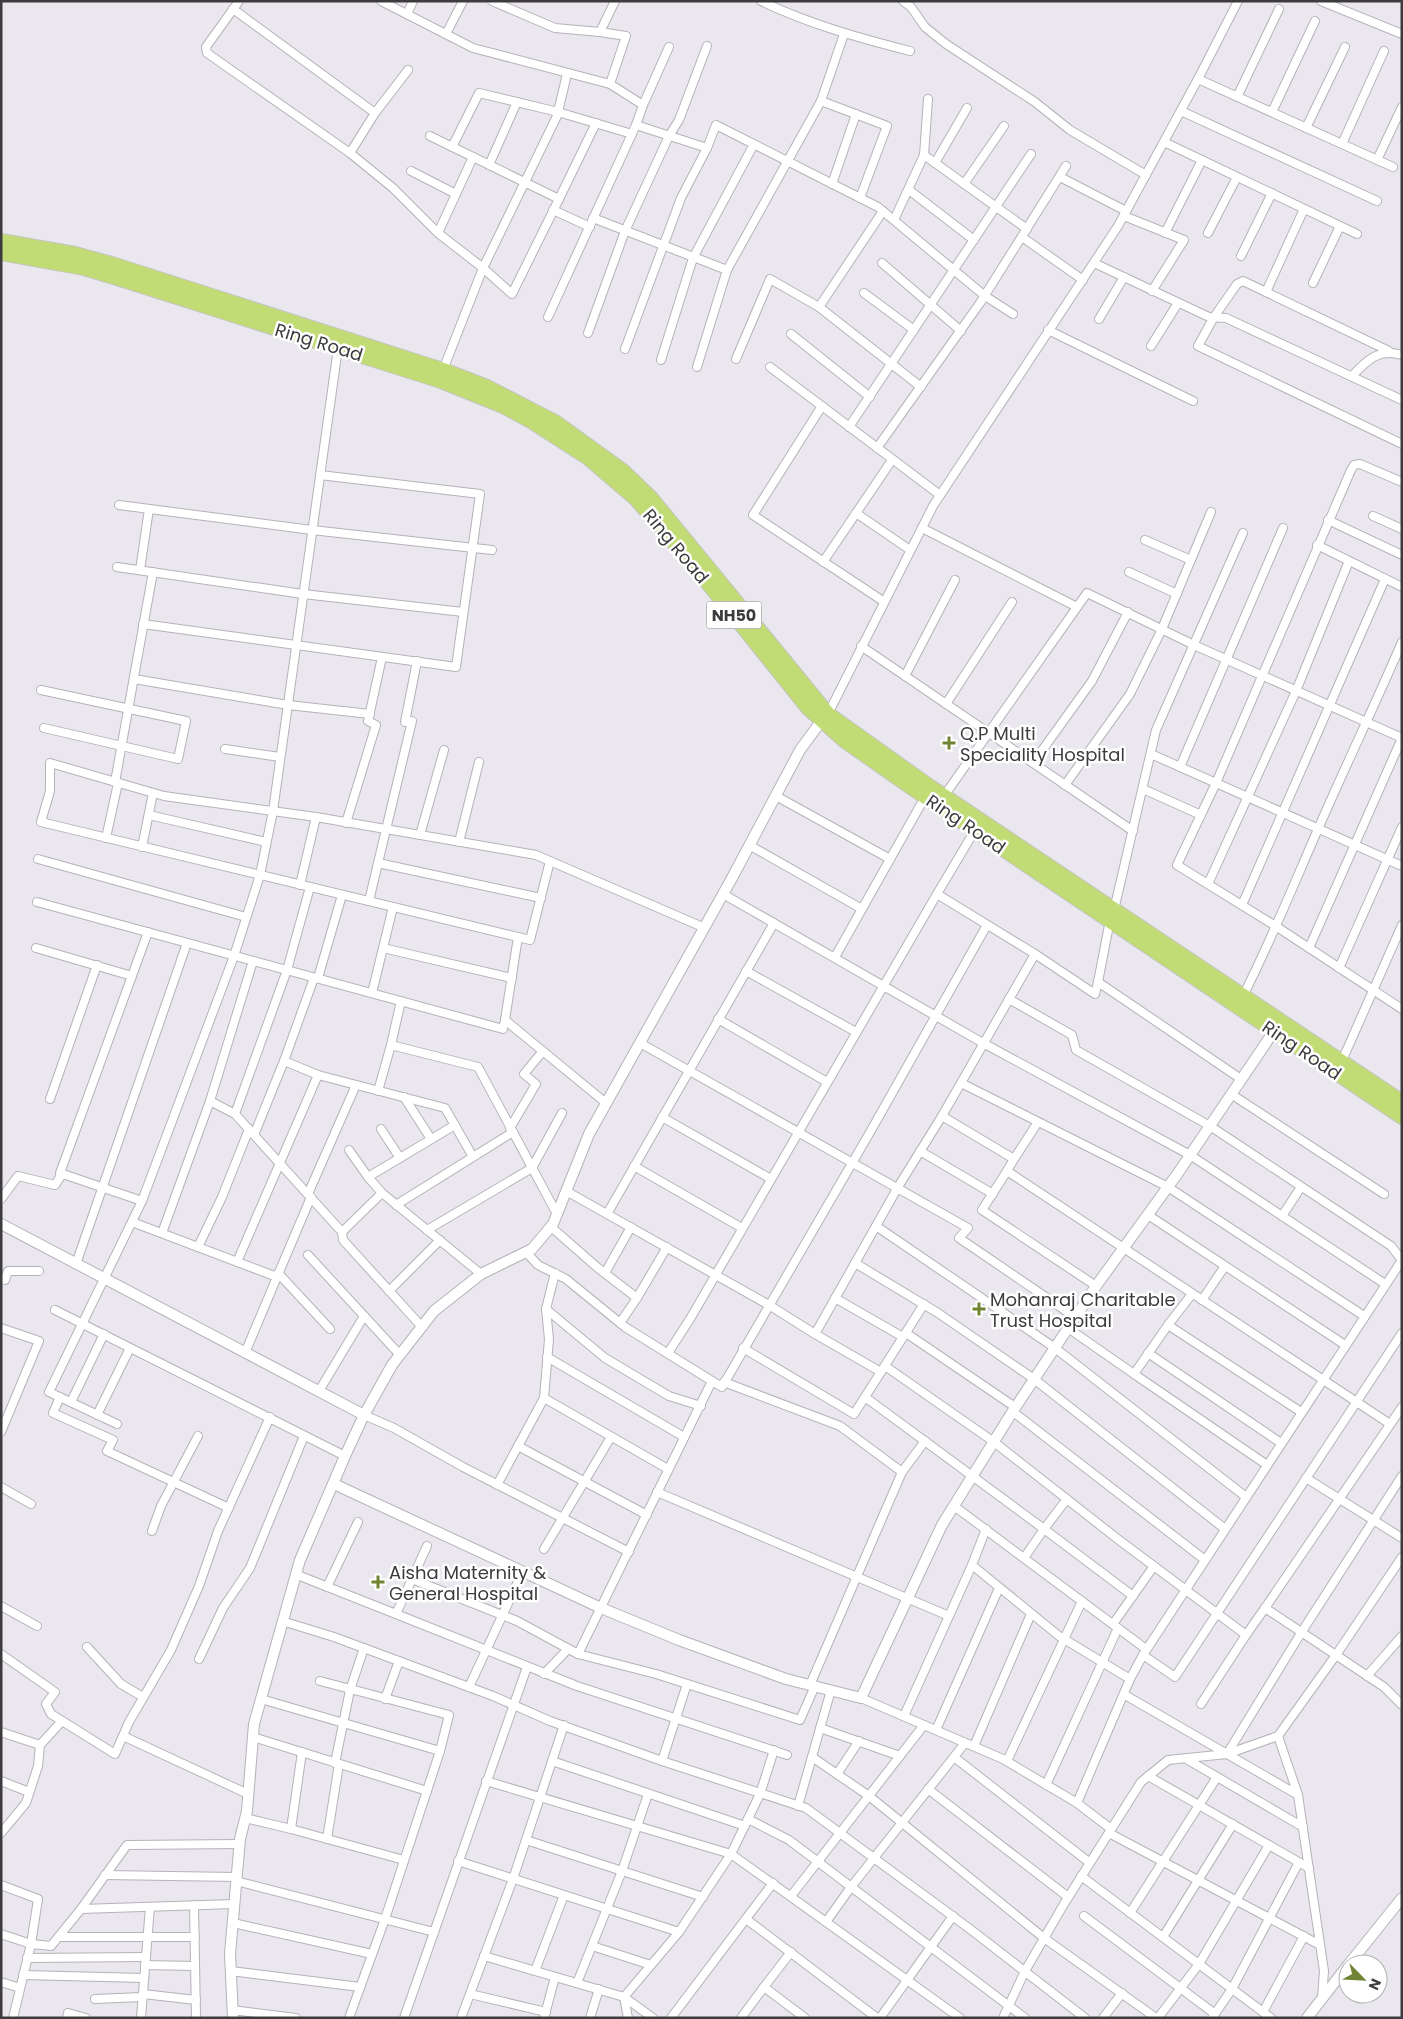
<svg xmlns="http://www.w3.org/2000/svg" width="1403" height="2019" font-family="Poppins,sans-serif">
	<rect width="100%" height="100%" fill="#ebe7ee"/>
	<g fill="none" stroke-linecap="round" stroke-linejoin="round">
		<defs>
			<g id="street">
				<path d="M239 1 206 47 207 53 350 153"/>
				<path d="M381 1 473 48 610 84 643 105 636 125 548 317"/>
				<path d="M492 1 555 28 600 32 615 1"/>
				<path d="M761 1C809 24 859 38 910 51"/>
				<path d="M903 1 911 7 925 27 946 44 1035 102 1070 130 1146 175"/>
				<path d="M1321 1 1402 34"/>
				<path d="M233 9 375 113"/>
				<path d="M407 14 413 1"/>
				<path d="M600 32 626 36 610 84"/>
				<path d="M446 34 463 1"/>
				<path d="M408 70 375 113 350 153 393 188 438 233 483 268 557 116 567 74"/>
				<path d="M1198 79 1238 1"/>
				<path d="M1237 97 1279 9"/>
				<path d="M821 101 887 126 860 198"/>
				<path d="M643 105 669 47"/>
				<path d="M1181 111 1377 201"/>
				<path d="M1272 112 1315 21"/>
				<path d="M636 125 707 148 716 125 878 207 985 296 1013 314"/>
				<path d="M1306 128 1345 47"/>
				<path d="M430 136 559 199 512 294 483 268 443 370"/>
				<path d="M1164 142 1357 234"/>
				<path d="M1342 144 1384 51"/>
				<path d="M452 147 479 93 558 112 632 134"/>
				<path d="M924 155 1027 229"/>
				<path d="M1377 160 1402 107"/>
				<path d="M935 163 967 108"/>
				<path d="M489 165 517 102"/>
				<path d="M411 171 456 194"/>
				<path d="M1060 177 1126 211"/>
				<path d="M832 184 856 114"/>
				<path d="M964 184 1004 126"/>
				<path d="M909 190 974 240"/>
				<path d="M559 199 596 123"/>
				<path d="M553 210 590 227"/>
				<path d="M883 211 819 307 921 387"/>
				<path d="M1124 216 1184 240 1152 291"/>
				<path d="M593 218 727 270 697 367"/>
				<path d="M894 220 924 155 928 99"/>
				<path d="M438 233 473 157"/>
				<path d="M1165 233 1202 160"/>
				<path d="M1208 233 1237 177"/>
				<path d="M1022 237 1083 280"/>
				<path d="M1241 256 1272 193"/>
				<path d="M882 263 961 331"/>
				<path d="M1094 263 1209 317 1226 318 1402 400"/>
				<path d="M727 270 821 101 844 34"/>
				<path d="M1313 283 1340 226"/>
				<path d="M1266 292 1304 209"/>
				<path d="M864 293 914 330"/>
				<path d="M1099 319 1124 277"/>
				<path d="M1048 330 1193 401"/>
				<path d="M588 333 625 231 669 136 679 120 707 46"/>
				<path d="M791 334 870 397"/>
				<path d="M1151 346 1178 303"/>
				<path d="M625 349 681 198 707 148"/>
				<path d="M1389 351 1243 281 1237 284 1214 317 1198 346 1402 444"/>
				<path d="M736 359 770 279 819 307"/>
				<path d="M661 360 693 258 754 144"/>
				<path d="M770 367 940 495"/>
				<path d="M1352 376C1367 360 1379 348 1402 355"/>
				<path d="M822 406 753 515 883 601"/>
				<path d="M849 427 1031 154"/>
				<path d="M877 448 980 303 1066 166"/>
				<path d="M1402 482 1360 464 1354 465 1351 470 1216 783 1177 865 1277 927 1402 1009"/>
				<path d="M119 505 312 530 492 550"/>
				<path d="M856 513 910 550"/>
				<path d="M1373 516 1402 529"/>
				<path d="M1328 520 1402 555"/>
				<path d="M922 528 1077 607"/>
				<path d="M1145 540 1191 560"/>
				<path d="M1317 545 1402 587"/>
				<path d="M823 562 892 460"/>
				<path d="M117 567 303 594 463 612"/>
				<path d="M140 570 149 509"/>
				<path d="M1129 572 1177 594"/>
				<path d="M143 624 456 667 480 494 320 475"/>
				<path d="M861 646 1133 831"/>
				<path d="M905 676 955 580"/>
				<path d="M134 679 288 705 370 714"/>
				<path d="M41 690 186 721 178 759 44 728"/>
				<path d="M946 704 1012 602"/>
				<path d="M828 714 933 506 1118 226 1198 79 1393 167"/>
				<path d="M225 749 280 757"/>
				<path d="M1151 754 1402 866"/>
				<path d="M1033 763 1092 681 1128 612"/>
				<path d="M1180 767 1283 528"/>
				<path d="M115 782 153 572"/>
				<path d="M1065 785 1130 694 1162 629 1211 512"/>
				<path d="M1143 789 1201 815"/>
				<path d="M776 796 890 859"/>
				<path d="M944 796 1087 593 1194 645 1402 738"/>
				<path d="M149 815 266 842"/>
				<path d="M346 823 376 725 368 721 382 657"/>
				<path d="M975 830 937 894 1035 954 942 1116 1014 1159 1007 1171 1390 1424"/>
				<path d="M420 835 444 750"/>
				<path d="M106 838 118 783"/>
				<path d="M459 842 479 762"/>
				<path d="M749 845 862 909"/>
				<path d="M142 847 153 793"/>
				<path d="M38 859 246 917"/>
				<path d="M378 863 412 721 405 722 417 661"/>
				<path d="M1208 884 1296 691 1349 561"/>
				<path d="M300 885 316 817"/>
				<path d="M723 894 983 1043 1190 1155 1385 1284"/>
				<path d="M369 901 378 863 541 898"/>
				<path d="M37 902 503 1029 505 1020"/>
				<path d="M1242 905 1385 579"/>
				<path d="M393 907 383 948 512 978"/>
				<path d="M1114 910 1156 730 1243 533"/>
				<path d="M518 937 530 940 550 861"/>
				<path d="M36 948 132 976"/>
				<path d="M1309 948 1402 738"/>
				<path d="M1035 954 1095 994 1098 982 1241 1079"/>
				<path d="M835 957 925 797"/>
				<path d="M253 961 210 1101 235 1114 342 1232 382 1193 481 1274"/>
				<path d="M1339 968 1402 827"/>
				<path d="M746 971 856 1032"/>
				<path d="M314 978 284 1061 318 1075 445 1108 473 1157"/>
				<path d="M318 978 342 895"/>
				<path d="M1098 982 1110 920"/>
				<path d="M372 993 383 948"/>
				<path d="M1242 998C1269 945 1291 891 1315 836 1343 771 1374 707 1402 642"/>
				<path d="M1009 999 1072 1035 1076 1050 1210 1126 1391 1246 1401 1259"/>
				<path d="M401 1001 391 1045 478 1067 557 1214"/>
				<path d="M718 1019 827 1082"/>
				<path d="M640 1043 968 1228 959 1238 1075 1317"/>
				<path d="M1341 1063 1402 925"/>
				<path d="M961 1083 1168 1187 1364 1316"/>
				<path d="M378 1091 391 1045"/>
				<path d="M1231 1094 1384 1194"/>
				<path d="M404 1097 431 1139"/>
				<path d="M50 1099 97 965"/>
				<path d="M606 1103 505 1020 518 937 41 822 50 791V763L164 796 316 817 536 855 705 928"/>
				<path d="M235 1114 287 970 310 887"/>
				<path d="M662 1117 771 1179"/>
				<path d="M510 1128 536 1084 524 1074 543 1051"/>
				<path d="M381 1129 400 1158"/>
				<path d="M254 1135 284 1061"/>
				<path d="M349 1150 368 1177"/>
				<path d="M920 1151 993 1194"/>
				<path d="M1014 1159 1038 1122"/>
				<path d="M634 1166 742 1228"/>
				<path d="M1007 1171 982 1210 1096 1286"/>
				<path d="M566 1191 769 1305 815 1334 898 1187 942 1116"/>
				<path d="M382 1193 368 1177 455 1125"/>
				<path d="M308 1194 356 1085"/>
				<path d="M1 1199 18 1176 55 1185 62 1174"/>
				<path d="M142 1201 60 1173 148 932"/>
				<path d="M396 1205 513 1132"/>
				<path d="M607 1214 774 923"/>
				<path d="M1148 1215 1345 1345"/>
				<path d="M1282 1216 1301 1187"/>
				<path d="M132 1222 277 1277 245 1353"/>
				<path d="M550 1226 598 1268 637 1298 667 1247"/>
				<path d="M876 1226 1055 1348 1246 1497"/>
				<path d="M427 1230 532 1168 562 1113"/>
				<path d="M342 1232 343 1240 422 1327"/>
				<path d="M162 1233 210 1101"/>
				<path d="M198 1247 222 1197 249 1129"/>
				<path d="M526 1252 538 1265 566 1279 625 1327 712 1381"/>
				<path d="M308 1255 400 1355"/>
				<path d="M237 1262 318 1075"/>
				<path d="M855 1263 938 1313 1034 1379 1225 1529"/>
				<path d="M76 1264 187 943"/>
				<path d="M278 1273 330 1329"/>
				<path d="M605 1273 631 1227"/>
				<path d="M277 1277 311 1197"/>
				<path d="M1 1279 5 1280 8 1271H39"/>
				<path d="M389 1291 440 1240"/>
				<path d="M1192 1294 1168 1325 1301 1412"/>
				<path d="M835 1298 903 1337"/>
				<path d="M1202 1300 1225 1266"/>
				<path d="M546 1309 605 1358 669 1396 701 1406"/>
				<path d="M55 1310 345 1456"/>
				<path d="M620 1323 637 1298"/>
				<path d="M1 1328 39 1341 1 1432"/>
				<path d="M1068 1328 1134 1374 1168 1325"/>
				<path d="M906 1333 1015 1407"/>
				<path d="M815 1334 881 1372"/>
				<path d="M743 1348 854 1414 865 1397 1044 1529 1067 1499"/>
				<path d="M668 1353 690 1319 937 894"/>
				<path d="M1148 1353 1281 1443"/>
				<path d="M547 1357 684 1437"/>
				<path d="M885 1366 994 1442 1119 1540 1246 1635 1265 1608 1384 1687 1402 1705"/>
				<path d="M1134 1374 1267 1465"/>
				<path d="M724 1382 840 1426 902 1472"/>
				<path d="M319 1391 364 1316"/>
				<path d="M60 1397 53 1413 113 1440 107 1451 229 1508"/>
				<path d="M865 1397 924 1304"/>
				<path d="M544 1398 668 1469"/>
				<path d="M71 1402 104 1334"/>
				<path d="M1012 1411 1205 1560"/>
				<path d="M97 1415 130 1348"/>
				<path d="M364 1415 394 1428 463 1467 629 1552"/>
				<path d="M117 1424 49 1392 142 1201 234 956 260 875 273 811 338 348"/>
				<path d="M518 1446 647 1515"/>
				<path d="M1306 1478 1402 1538"/>
				<path d="M497 1485 544 1398 549 1339 546 1309 555 1273"/>
				<path d="M1 1487 31 1504"/>
				<path d="M657 1492 949 1616"/>
				<path d="M954 1506 1146 1649"/>
				<path d="M986 1529 972 1565 1059 1636 1130 1679"/>
				<path d="M152 1531 161 1506 198 1436"/>
				<path d="M544 1549 611 1437"/>
				<path d="M1024 1558 1044 1529 1133 1596"/>
				<path d="M295 1574 396 1614 427 1546"/>
				<path d="M412 1579 517 1621 578 1654 656 1674 800 1720 815 1686"/>
				<path d="M327 1587 358 1522"/>
				<path d="M1 1606 37 1626"/>
				<path d="M1265 1608 1402 1407"/>
				<path d="M396 1614 577 1686 787 1755"/>
				<path d="M282 1621 334 1637 493 1696 550 1721 662 1761 806 1808 970 1929 1085 2018"/>
				<path d="M1113 1624 1154 1566"/>
				<path d="M87 1647 121 1684 143 1697"/>
				<path d="M1 1654 55 1692 46 1704 51 1714 115 1754 129 1722 171 1650 199 1586 218 1531 270 1417"/>
				<path d="M578 1654 712 1381 722 1387 869 1134 987 925"/>
				<path d="M1143 1655 1175 1677 1402 1333"/>
				<path d="M199 1659 223 1608 250 1568 304 1436"/>
				<path d="M544 1674 568 1649"/>
				<path d="M1367 1676 1402 1636"/>
				<path d="M320 1681 449 1715 440 1751"/>
				<path d="M810 1685 902 1472 925 1441"/>
				<path d="M469 1687 523 1571"/>
				<path d="M1125 1695 1298 1795"/>
				<path d="M861 1698 1003 1759 1077 1803"/>
				<path d="M261 1699 440 1751 385 1919 349 2018"/>
				<path d="M385 1699 399 1661"/>
				<path d="M1201 1704 1246 1635"/>
				<path d="M904 1716 972 1565"/>
				<path d="M820 1728 900 1756"/>
				<path d="M936 1730 999 1588"/>
				<path d="M1 1732 40 1745 62 1721"/>
				<path d="M123 1736 248 1794"/>
				<path d="M1278 1736 1298 1795 1324 1971 1322 1998"/>
				<path d="M253 1737 427 1791"/>
				<path d="M974 1746 1031 1614"/>
				<path d="M1227 1754 1301 1633 1402 1476"/>
				<path d="M812 1757 869 1796 1044 1938 1156 2018"/>
				<path d="M954 1757 1090 1863"/>
				<path d="M1188 1760 1303 1827"/>
				<path d="M552 1761 745 1826"/>
				<path d="M662 1761 687 1684"/>
				<path d="M1007 1761 1082 1601"/>
				<path d="M335 1763 350 1690 364 1648"/>
				<path d="M837 1774 859 1741"/>
				<path d="M1148 1776 1309 1868"/>
				<path d="M1 1781 29 1792"/>
				<path d="M486 1781 731 1854 960 2018"/>
				<path d="M1046 1785 1118 1628"/>
				<path d="M928 1789 1068 1897"/>
				<path d="M798 1806 831 1690"/>
				<path d="M245 1818 291 1829 302 1752"/>
				<path d="M748 1819 789 1840 1025 2018"/>
				<path d="M291 1829 404 1860"/>
				<path d="M1111 1829 1077 1803 1130 1679 1143 1655 1402 1260"/>
				<path d="M1 1833 26 1803 38 1766 40 1745"/>
				<path d="M1109 1833 1320 1945"/>
				<path d="M327 1839 339 1764"/>
				<path d="M526 1840 703 1897"/>
				<path d="M458 1861 679 1932 731 1854 760 1794 774 1750"/>
				<path d="M105 1875 237 1877"/>
				<path d="M1081 1876 1271 2018"/>
				<path d="M236 1881 434 1932"/>
				<path d="M1 1885 38 1899 31 1944 13 2018"/>
				<path d="M791 1896 924 1725"/>
				<path d="M194 1905 196 2018"/>
				<path d="M81 1909 127 1845 239 1844"/>
				<path d="M1130 1913 1217 1777"/>
				<path d="M1084 1916 1215 2014"/>
				<path d="M746 1919 877 2018"/>
				<path d="M826 1922 851 1887 965 1743"/>
				<path d="M233 1923 372 1954"/>
				<path d="M1 1934 31 1944 51 1946 81 1909 234 1904"/>
				<path d="M59 1937H195"/>
				<path d="M1163 1937 1233 1824"/>
				<path d="M592 1946 651 1965"/>
				<path d="M484 1956 624 1997 653 2018"/>
				<path d="M27 1958 146 1957"/>
				<path d="M145 1965 195 1966"/>
				<path d="M231 1971 360 1987"/>
				<path d="M535 1971 564 1895"/>
				<path d="M23 1975 144 1978"/>
				<path d="M1 1982 20 1988"/>
				<path d="M577 1983 622 1871 648 1794"/>
				<path d="M764 1987 791 1952"/>
				<path d="M143 1994 196 2000"/>
				<path d="M470 1994 546 2012"/>
				<path d="M95 1999 142 1997"/>
				<path d="M232 2010 296 2018"/>
				<path d="M1263 2012 1304 1936"/>
				<path d="M67 2018 68 2013 86 2018"/>
				<path d="M141 2018 150 1907"/>
				<path d="M404 2018 527 1667"/>
				<path d="M461 2018 513 1879 564 1725"/>
				<path d="M544 2018 555 1977"/>
				<path d="M590 2018 599 1989"/>
				<path d="M628 2018 624 1997 679 1932"/>
				<path d="M671 2018 773 1883"/>
				<path d="M741 2018 764 1987 805 2018"/>
				<path d="M880 2018 953 1916"/>
				<path d="M1003 2018 1025 1971 1064 1904 1141 1782 1168 1760 1227 1754 1278 1736 1336 1655 1402 1557"/>
				<path d="M1103 2018 1122 1993"/>
				<path d="M1158 2018 1199 1964 1269 1845"/>
				<path d="M1212 2018 1232 1989 1299 1862"/>
			</g>
			<g id="secondary">
				<path d="M1 1224 364 1415"/>
				<path d="M334 1484 601 1608 679 1640 786 1679 861 1698 942 1525 1011 1414 1096 1286 1178 1173 1274 1031"/>
				<path d="M1349 1964 1402 1898"/>
				<path d="M233 2018 230 1954 240 1839 247 1811 254 1724 300 1560 345 1456 364 1415 392 1365 434 1311 481 1274 532 1249 553 1224 589 1134 732 878 800 750 825 716"/>
				<path d="M1307 2018 1348 1965"/>
			</g>
			<g id="highway">
				<path d="M1 241 75 254 112 264 446 371 487 387 555 422 623 471 651 498 828 714 929 786 1402 1102"/>
				<path d="M1 253 84 268 114 277 441 381 503 406 531 421 587 457 636 499 695 567 808 708 845 741 915 790 1402 1117"/>
			</g>
		</defs>
		<use href="#street" stroke="#b6b2b9" stroke-width="10"/>
		<use href="#secondary" stroke="#b6b2b9" stroke-width="12"/>
		<use href="#highway" stroke="#c5c4c5" stroke-width="16"/>
		<use href="#street" stroke="#fff" stroke-width="8"/>
		<use href="#secondary" stroke="#fff" stroke-width="10"/>
		<use href="#highway" stroke="#c2dc75" stroke-width="14"/>
	</g>
	<g fill="#718434" stroke="#fff" stroke-width="2">
		<path d="M946.5 735.5h5v5h5v5h-5v5h-5v-5h-5v-5h5z"/>
		<path d="M976.5 1301.5h5v5h5v5h-5v5h-5v-5h-5v-5h5z"/>
		<path d="M375.5 1574.5h5v5h5v5h-5v5h-5v-5h-5v-5h5z"/>
	</g>
	<g text-anchor="middle" dominant-baseline="central" stroke-width="5" stroke-linejoin="round" paint-order="stroke">
		<rect fill="#fff" stroke="#777678" stroke-width="1" x="706.5" y="601.5" width="55" height="27" rx="4"/>
		<g font-size="16" font-weight="bold" fill="#3d3b3e">
			<text x="734" y="615">NH50</text>
		</g>
		<g font-size="18" fill="#3d3b3e" stroke="#fff">
			<text transform="translate(319 342) rotate(17)">Ring Road</text>
			<text transform="translate(676 546) rotate(50)">Ring Road</text>
			<text transform="translate(966 824) rotate(34)">Ring Road</text>
			<text transform="translate(1302 1050) rotate(34)">Ring Road</text>
		</g>
		<g font-size="18" fill="#3d3b3e" stroke="#fff" text-anchor="start">
			<text x="960" y="733">Q.P Multi<tspan x="960" dy="21">Speciality Hospital</tspan></text>
			<text x="990" y="1299">Mohanraj Charitable<tspan x="990" dy="21">Trust Hospital</tspan></text>
			<text x="389" y="1572">Aisha Maternity &amp;<tspan x="389" dy="21">General Hospital</tspan></text>
		</g>
	</g>
	<rect width="1403" height="2019" fill="none" stroke="#3d3b3e" stroke-width="5"/>
	<g transform="translate(1363 1979) rotate(114)"><circle r="24" fill="#ffffff" stroke="#b1b1b2"/>
	<path d="M0-4L9 19L0 12L-9 19Z" fill="#718434"/>
	<text y="-8" font-size="14" font-weight="bold" text-anchor="middle" fill="#3d3b3e">N</text>
	</g>
</svg>
